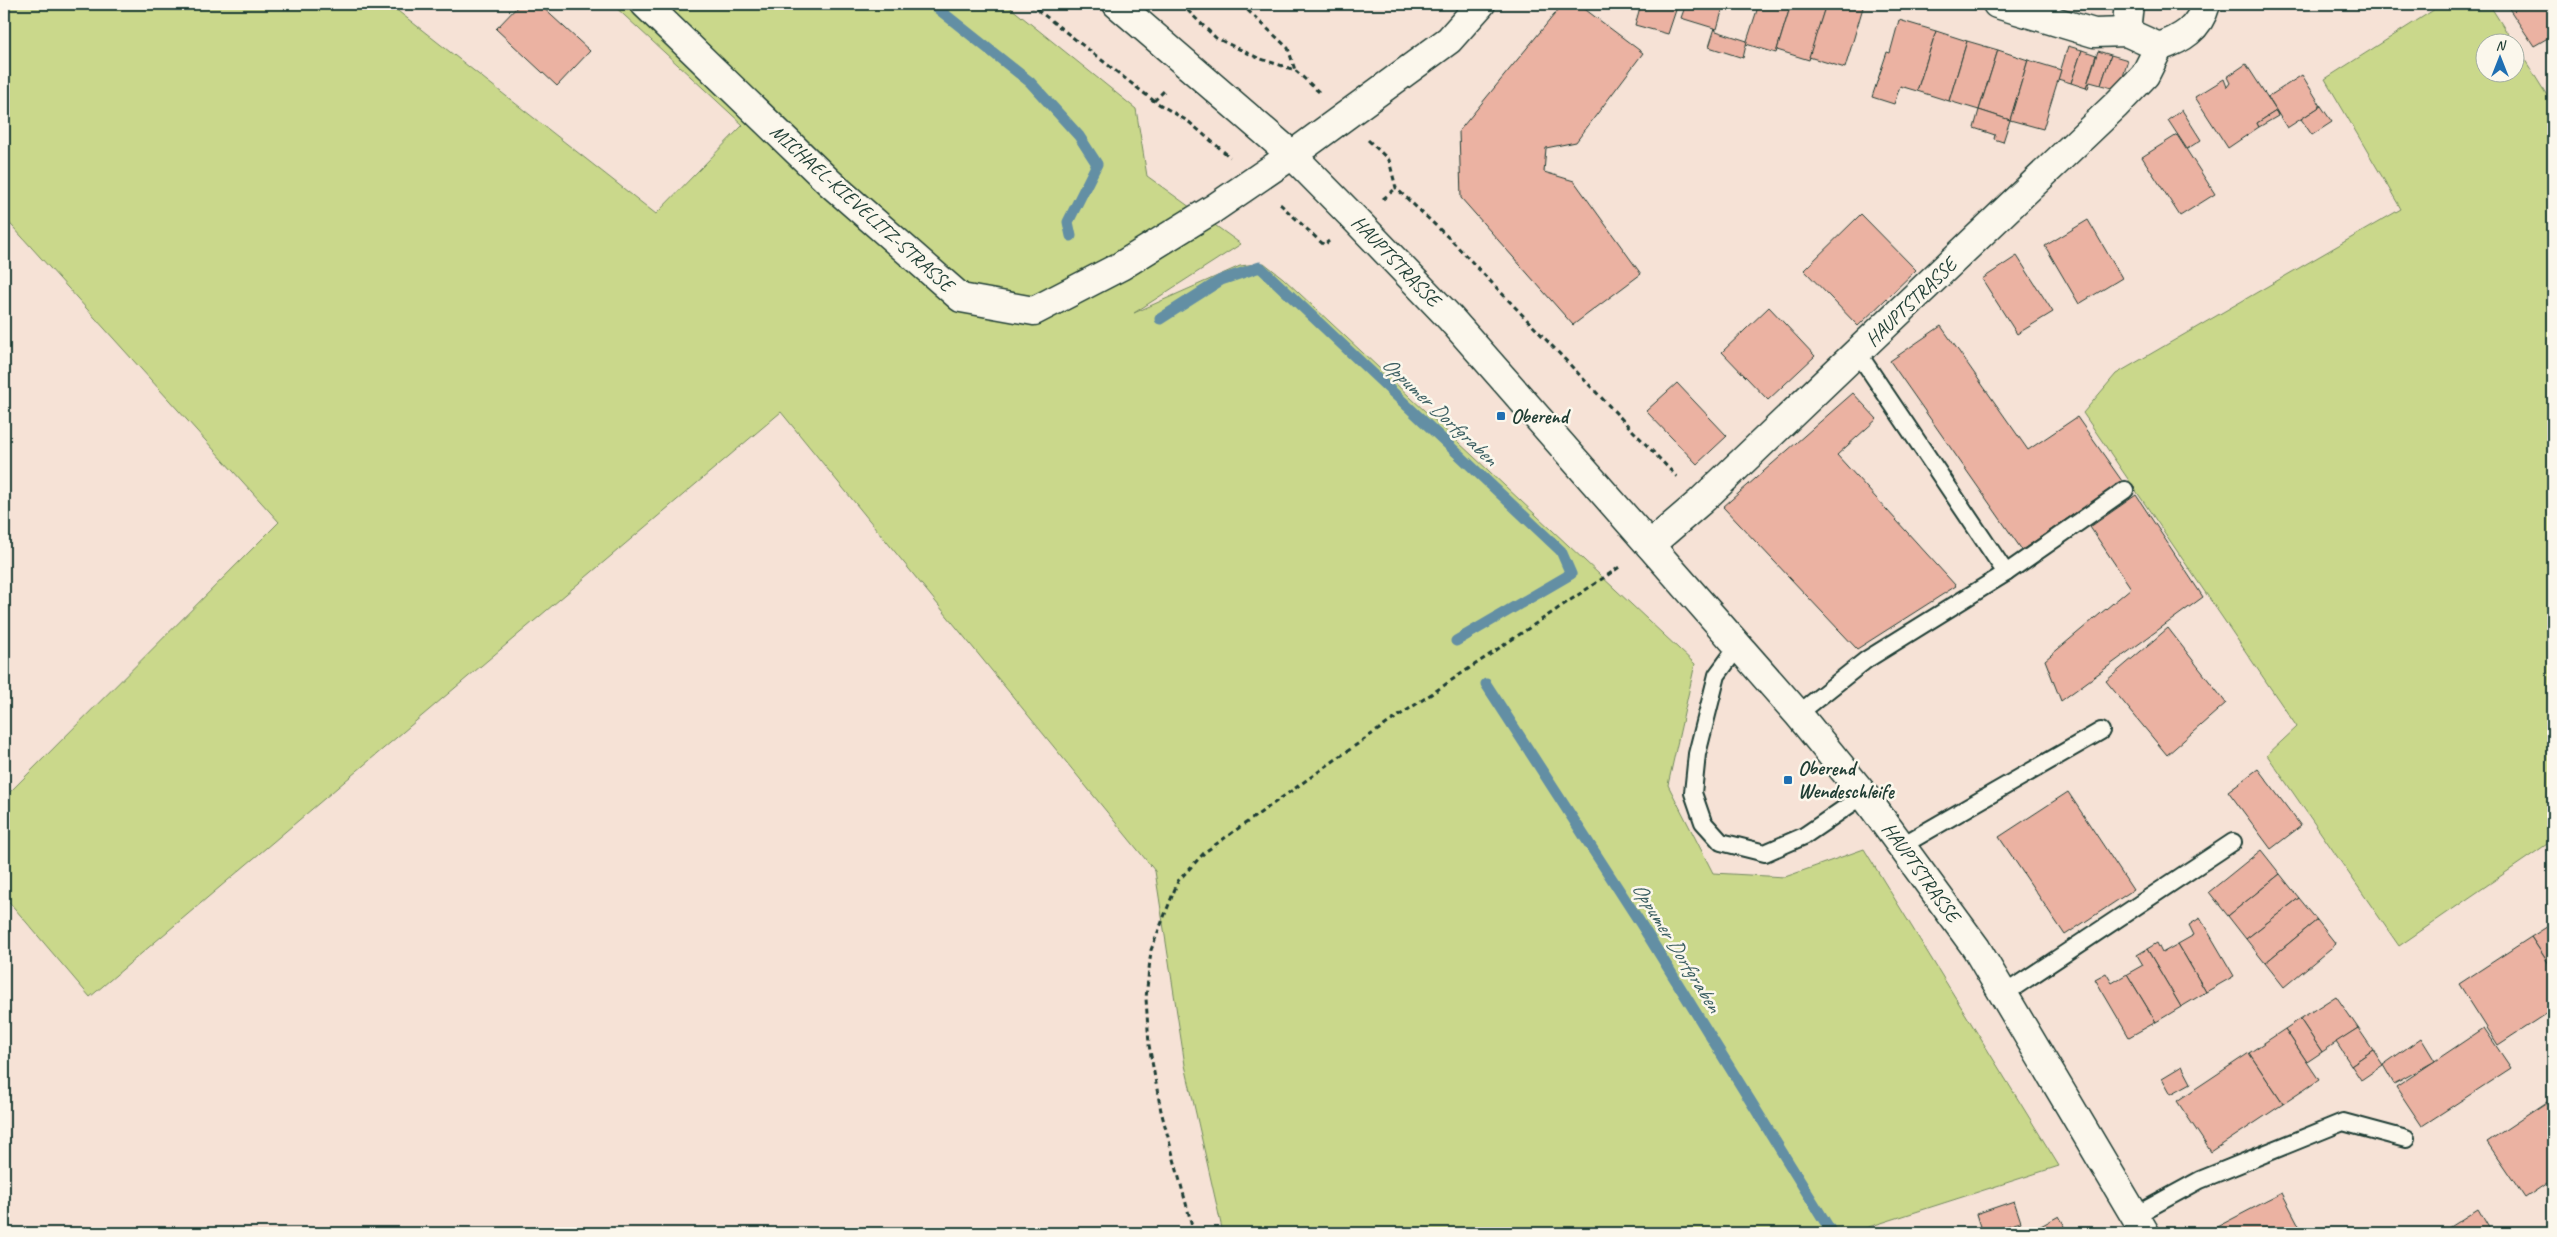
<svg xmlns="http://www.w3.org/2000/svg" width="2557" height="1237" font-family="Caveat,sans-serif">
	<rect width="100%" height="100%" fill="#f6e2d6"/>
	<filter id="ink" filterUnits="userSpaceOnUse"><feTurbulence type="fractalNoise" baseFrequency=".02" numOctaves="2"/><feDisplacementMap in="SourceGraphic" scale="10" xChannelSelector="R" yChannelSelector="G"/><feConvolveMatrix kernelMatrix="1 2 1 2 8 2 1 2 1" color-interpolation-filters="sRGB"/></filter>
	<g filter="url(#ink)">
		<g fill="#cad88b" stroke="#748a60">
			<path d="M4 4H389L656 214 743 125 612 4H1006L1136 109 1147 176 1241 244 1134 313 1240 266 1264 263 1283 278 1695 664 1668 785 1713 873 1785 877 1864 849 2059 1166 1850 1233H1223L1185 1065 1155 871 781 412 90 997 4 896V798L279 522 4 217Z"/>
			<path d="M2443 4H2489L2513 42H2484V72H2514L2515 44 2553 105V840L2399 946 2267 755 2297 727 2083 413 2116 374 2401 209 2325 79Z"/>
		</g>
		<g fill="none" stroke-linecap="round" stroke-linejoin="round">
			<g stroke="#638fa4" stroke-width="11">
				<path d="M932 4 1030 82 1079 136 1097 164 1068 222 1071 236"/>
				<path d="M1160 319 1221 280 1260 267 1561 551 1571 574 1456 641"/>
				<path d="M1486 684 1641 924 1832 1233"/>
			</g>
		</g>
		<g fill="#ebb2a2" stroke="#1f3d34">
			<path d="M406 4H419L414 10Z"/>
			<path d="M520 4H539L590 51 557 86 496 29Z"/>
			<path d="M1563 4H1578L1643 53 1576 142 1546 148 1544 172 1574 181 1641 274 1573 325 1461 198 1459 131Z"/>
			<path d="M1641 4H1678L1668 34 1635 25Z"/>
			<path d="M1686 4H1724L1717 29 1681 18Z"/>
			<path d="M1759 4H1791L1776 53 1746 44Z"/>
			<path d="M1791 4H1826L1809 60 1777 50Z"/>
			<path d="M1826 4H1864L1845 68 1809 57Z"/>
			<path d="M2506 4H2553V35L2534 46Z"/>
			<path d="M1899 20 1936 31 1917 91 1900 86 1894 104 1872 97 1887 52 1890 53Z"/>
			<path d="M1715 28 1716 31 1747 41 1743 58 1709 47Z"/>
			<path d="M1936 31 1967 41 1949 101 1917 91Z"/>
			<path d="M1967 41 1998 50 1979 110 1949 101Z"/>
			<path d="M2068 46 2082 50 2071 83 2058 79Z"/>
			<path d="M1998 50 2028 60 2010 120 1979 110Z"/>
			<path d="M2082 50 2096 55 2086 88 2071 83Z"/>
			<path d="M2098 51 2111 55 2101 85 2090 82 2088 88H2086Z"/>
			<path d="M2111 55 2128 60 2119 90 2101 85Z"/>
			<path d="M2028 60 2061 70 2043 129 2010 120Z"/>
			<path d="M2246 64 2279 115 2276 111 2257 123 2259 127 2228 148 2195 97 2224 79 2227 87 2230 83 2227 77Z"/>
			<path d="M2302 75 2321 106 2287 128 2268 97Z"/>
			<path d="M2321 106 2332 122 2312 135 2301 119Z"/>
			<path d="M1979 110 2010 120 2003 142 1994 139 1995 135 1974 128Z"/>
			<path d="M2182 110 2201 140 2187 149 2168 120Z"/>
			<path d="M2276 111 2278 116 2259 127 2257 123Z"/>
			<path d="M2177 135 2215 194 2180 216 2142 157Z"/>
			<path d="M1861 214 1916 270 1858 326 1804 270Z"/>
			<path d="M2088 220 2122 278 2079 304 2045 246Z"/>
			<path d="M2017 256 2053 312 2017 334 1982 279Z"/>
			<path d="M1769 307 1815 356 1768 400 1722 352Z"/>
			<path d="M1941 326 2028 450 2077 417 2122 481 2022 550 1890 361Z"/>
			<path d="M1677 383 1727 436 1697 464 1646 411Z"/>
			<path d="M1853 393 1877 419 1837 455 1956 586 1857 649 1723 507Z"/>
			<path d="M2136 495 2203 597 2061 701 2045 660 2131 588 2090 527Z"/>
			<path d="M2168 628 2226 703 2167 755 2106 681Z"/>
			<path d="M2258 769 2301 826 2271 849 2228 791Z"/>
			<path d="M2068 792 2133 890 2065 935 1999 837Z"/>
			<path d="M2261 850 2280 874 2228 916 2209 892Z"/>
			<path d="M2280 874 2299 898 2246 939 2228 916Z"/>
			<path d="M2299 898 2317 920 2265 963 2246 939Z"/>
			<path d="M2200 918 2234 976 2206 992 2178 944 2194 935 2189 925Z"/>
			<path d="M2317 920 2336 944 2284 987 2265 963Z"/>
			<path d="M2553 923V970L2531 937Z"/>
			<path d="M2531 937 2553 970V1009L2498 1045 2459 984Z"/>
			<path d="M2157 943 2162 953 2178 944 2206 992 2181 1007 2147 949Z"/>
			<path d="M2147 949 2181 1007 2156 1022 2127 974 2143 965 2137 955Z"/>
			<path d="M2106 973 2112 983 2127 974 2156 1022 2129 1037 2095 979Z"/>
			<path d="M2336 996 2358 1028 2322 1052 2300 1019Z"/>
			<path d="M2300 1019 2322 1052 2307 1062 2285 1029Z"/>
			<path d="M2358 1028 2373 1050 2351 1065 2336 1042Z"/>
			<path d="M2484 1028 2511 1068 2422 1126 2396 1087Z"/>
			<path d="M2285 1029 2319 1080 2283 1104 2249 1053Z"/>
			<path d="M2421 1038 2435 1061 2394 1084 2383 1065Z"/>
			<path d="M2373 1050 2383 1065 2361 1080 2351 1065Z"/>
			<path d="M2249 1053 2283 1104 2211 1152 2177 1101Z"/>
			<path d="M2182 1066 2191 1083 2171 1094 2162 1078Z"/>
			<path d="M2553 1098V1179L2525 1198 2487 1142Z"/>
			<path d="M2282 1193 2303 1233H2212L2211 1230Z"/>
			<path d="M2014 1201 2021 1222 1982 1233 1976 1214Z"/>
			<path d="M2478 1209 2492 1233H2452L2448 1228Z"/>
			<path d="M2059 1216 2069 1233H2028Z"/>
		</g>
		<g fill="none" stroke-linecap="round" stroke-linejoin="round">
			<defs>
				<g id="service">
					<path d="M2006 573 2125 490"/>
					<path d="M1739 645 1717 675 1697 754 1693 793 1703 822 1721 842 1765 853 1804 836 1864 795"/>
					<path d="M1798 714 1866 660 2006 573 1858 353"/>
					<path d="M1901 846 2101 731"/>
					<path d="M2004 994 2233 842"/>
					<path d="M2134 1216 2200 1180 2343 1122 2406 1139"/>
				</g>
				<g id="minor">
					<path d="M645 4 830 183 961 298 1034 311 1121 266 1213 209 1292 155 1449 40 1481 4"/>
					<path d="M1997 4 2094 33 2126 32 2159 47C2182 39 2199 29 2206 4"/>
					<path d="M2126 32 2129 4"/>
					<path d="M1650 545 1700 502 2116 105 2145 75 2159 47"/>
				</g>
				<path id="secondary" d="M1117 4 1292 155 1356 220 1450 318 1798 714 1864 795 1976 948 2145 1233"/>
			</defs>
			<use href="#service" stroke="#1f3d34" stroke-width="20"/>
			<use href="#minor" stroke="#1f3d34" stroke-width="31"/>
			<use href="#secondary" stroke="#1f3d34" stroke-width="31"/>
			<g stroke="#1f3d34" stroke-width="3" stroke-dasharray="5 4" stroke-linecap="butt">
				<path d="M1030 4 1154 101 1189 122 1230 157"/>
				<path d="M1181 4 1216 38 1258 58 1295 70 1319 92"/>
				<path d="M1241 4 1288 48 1295 70"/>
				<path d="M1154 101 1164 91"/>
				<path d="M1368 140 1389 160 1396 188 1451 240 1677 477"/>
				<path d="M1383 199 1395 189"/>
				<path d="M1280 204 1324 245 1329 241"/>
				<path d="M1194 1233 1161 1111 1149 1045 1146 998 1151 950 1178 881 1205 852 1366 738 1621 566"/>
			</g>
			<use href="#service" stroke="#fbf7ec" stroke-width="16"/>
			<use href="#minor" stroke="#fbf7ec" stroke-width="28"/>
			<use href="#secondary" stroke="#fbf7ec" stroke-width="28"/>
		</g>
	</g>
	<g fill="#1f6fb2" stroke="#fbf7ec" stroke-width="2">
		<rect x="1496" y="411" width="10" height="10" rx="2.5"/>
		<rect x="1783" y="775" width="10" height="10" rx="2.5"/>
	</g>
	<g text-anchor="middle" dominant-baseline="central" stroke-width="5" stroke-linejoin="round" paint-order="stroke">
		<g font-size="20" fill="#1f3d34" stroke="#fbf7ec">
			<text transform="translate(862 208) rotate(42)">MICHAEL-KIEVELITZ-STRASSE</text>
			<text transform="translate(1396 261) rotate(46)">HAUPTSTRASSE</text>
			<text transform="translate(1911 302) rotate(-44)">HAUPTSTRASSE</text>
			<text transform="translate(1921 872) rotate(54)">HAUPTSTRASSE</text>
		</g>
		<g font-size="20" font-weight="bold" fill="#1f3d34" stroke="#fbf7ec" text-anchor="start">
			<text x="1511" y="416">Oberend</text>
			<text x="1798" y="768">Oberend<tspan x="1798" dy="23">Wendeschleife</tspan></text>
		</g>
		<g font-size="21" font-style="italic" fill="#3c5f62" stroke="#fbf7ec">
			<text transform="translate(1440 411) rotate(43)">Oppumer Dorfgraben</text>
			<text transform="translate(1677 947) rotate(58)">Oppumer Dorfgraben</text>
		</g>
	</g>
	<rect width="2557" height="1237" fill="none" stroke="#fbf7ec" stroke-width="20"/>
	<rect x="10" y="10" width="2537" height="1217" fill="none" stroke="#1f3d34" stroke-width="2" filter="url(#ink)"/>
	<g transform="translate(2500 58)"><circle r="24" fill="#fbf7ec" stroke="#a3ada2"/>
	<path d="M0-4L9 19L0 12L-9 19Z" fill="#1f6fb2"/>
	<text y="-8" font-size="14" font-weight="bold" text-anchor="middle" fill="#1f3d34">N</text>
	</g>
</svg>
